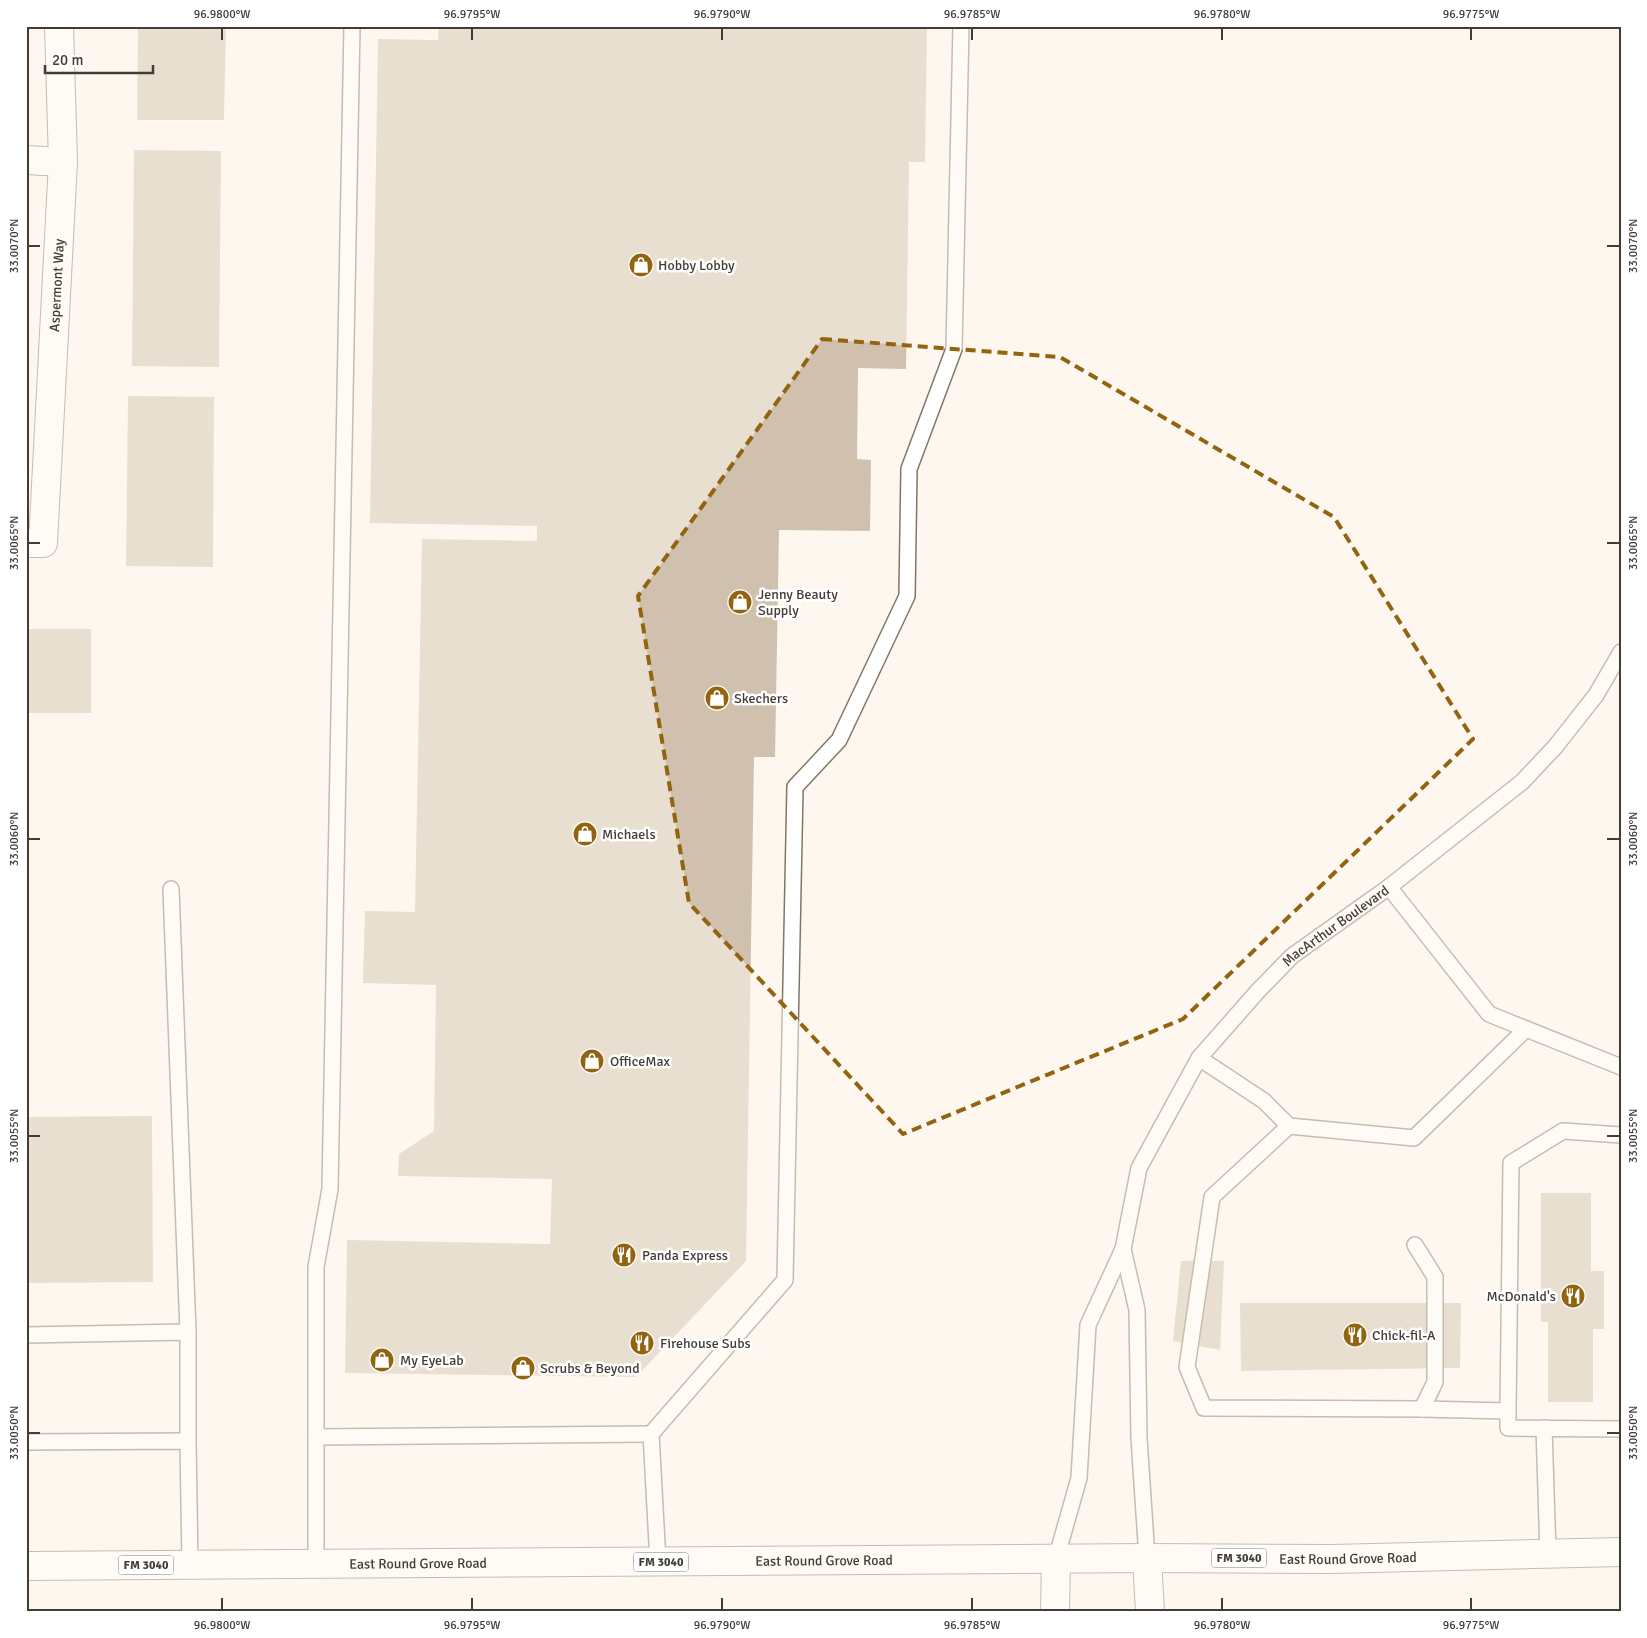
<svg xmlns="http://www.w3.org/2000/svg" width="1647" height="1638" font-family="Signika,sans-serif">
	<rect width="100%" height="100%" fill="#fdf7ef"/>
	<g fill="#d0c1ae">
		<path d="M138 26H226L224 120H137Z"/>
		<path d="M439 26H927L925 162H909L906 369 858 368 857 459 871 460 870 531 779 530 775 757H754L746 1261 636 1377 345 1373 347 1240 550 1244 552 1179 398 1176 399 1154 434 1131 436 985 363 983 365 911 415 912 422 539 537 541V526L370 523 378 39 438 40Z"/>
		<path d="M134 150 221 151 219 367 132 366Z"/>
		<path d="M128 396 214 397 213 567 126 566Z"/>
		<rect x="26" y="629" width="65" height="84"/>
		<path d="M152 1116 153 1282 26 1283V1117Z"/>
		<path d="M1541 1193H1591V1271H1604V1329H1593V1402H1548V1322H1541Z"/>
		<path d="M1181 1261H1224L1220 1350 1173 1341Z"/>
		<path d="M1240 1303H1461L1460 1368 1241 1371Z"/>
	</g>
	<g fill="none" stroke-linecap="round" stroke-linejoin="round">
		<defs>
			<g id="service">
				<path d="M1389 887 1489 1014 1621 1067"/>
				<path d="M171 889 188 1332"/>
				<path d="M1199 1058 1264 1101 1289 1126 1414 1138 1526 1029"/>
				<path d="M1289 1126 1212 1197 1187 1367 1204 1408 1422 1409 1435 1382V1277L1415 1245"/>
				<path d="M1621 1135 1563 1131 1511 1163 1508 1411V1428L1621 1429"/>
				<path d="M1123 1249 1137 1310 1139 1438 1147 1558"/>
				<path d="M26 1335 188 1332V1441"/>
				<path d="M1422 1409 1508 1411"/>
				<path d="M1544 1428 1548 1554"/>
				<path d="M316 1437 651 1434"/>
				<path d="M26 1442 188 1441 190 1565"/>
				<path id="s1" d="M1056 1559 1079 1478 1088 1325 1123 1249 1139 1168 1199 1058 1258 991 1292 956 1389 887 1522 782 1555 747 1596 695 1621 652"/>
				<path d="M658 1562 651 1434 785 1280 795 787 839 740 907 596 909 469 954 349 961 26"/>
				<path d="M316 1564V1267L330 1189 352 26"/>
			</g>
			<g id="minor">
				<path d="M26 160 63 162"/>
				<path id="s2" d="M26 543H43L63 162 59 26"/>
			</g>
			<g id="secondary">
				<path d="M1147 1558 1150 1612"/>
				<path d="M1055 1612 1056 1559"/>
			</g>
			<g id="primary">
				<path id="s3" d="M26 1566 1147 1558 1332 1559 1621 1552"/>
			</g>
		</defs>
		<use href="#service" stroke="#837664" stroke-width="18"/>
		<use href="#minor" stroke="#837664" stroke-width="30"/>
		<use href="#secondary" stroke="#837664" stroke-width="30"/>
		<use href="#primary" stroke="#837664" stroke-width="30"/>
		<use href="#service" stroke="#fff" stroke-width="15"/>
		<use href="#minor" stroke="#fff" stroke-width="28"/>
		<use href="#secondary" stroke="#fff" stroke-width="28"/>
		<use href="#primary" stroke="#fff" stroke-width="28"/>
	</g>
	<path d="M0 0H1647V1638H0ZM822 339 1060 357 1334 517 1473 739 1183 1019 903 1134 689 903 638 596Z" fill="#fdf7ef" fill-opacity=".55" fill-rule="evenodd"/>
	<path fill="none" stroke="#926410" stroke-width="4" stroke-dasharray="10 6" stroke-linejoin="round" d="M822 339 1060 357 1334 517 1473 739 1183 1019 903 1134 689 903 638 596Z"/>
	<path fill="none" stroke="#423c34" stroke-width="2" d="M222 28V40M472 28V40M722 28V40M972 28V40M1222 28V40M1471 28V40M28 246H40M1607 246H1620M28 543H40M1607 543H1620M28 839H40M1607 839H1620M28 1136H40M1607 1136H1620M28 1433H40M1607 1433H1620M222 1598V1610M472 1598V1610M722 1598V1610M972 1598V1610M1222 1598V1610M1471 1598V1610"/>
	<defs>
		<symbol id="shop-disc" viewBox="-11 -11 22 22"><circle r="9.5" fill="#926410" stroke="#fff"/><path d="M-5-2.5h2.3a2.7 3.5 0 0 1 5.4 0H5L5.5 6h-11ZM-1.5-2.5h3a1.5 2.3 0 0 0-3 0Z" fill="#fff"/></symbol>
		<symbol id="restaurant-disc" viewBox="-11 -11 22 22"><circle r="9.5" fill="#926410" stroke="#fff"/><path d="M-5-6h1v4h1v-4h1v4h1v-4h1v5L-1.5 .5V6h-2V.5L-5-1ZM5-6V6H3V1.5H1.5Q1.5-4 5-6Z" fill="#fff"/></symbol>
	</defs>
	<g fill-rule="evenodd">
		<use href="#shop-disc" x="627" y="251" width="28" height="28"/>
		<use href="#shop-disc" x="726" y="588" width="28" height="28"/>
		<use href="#shop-disc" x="703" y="684" width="28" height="28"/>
		<use href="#shop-disc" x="571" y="820" width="28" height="28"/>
		<use href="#shop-disc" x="578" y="1047" width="28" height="28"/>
		<use href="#restaurant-disc" x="610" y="1241" width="28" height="28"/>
		<use href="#restaurant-disc" x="1559" y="1282" width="28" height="28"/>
		<use href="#restaurant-disc" x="1341" y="1321" width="28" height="28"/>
		<use href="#restaurant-disc" x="628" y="1329" width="28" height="28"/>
		<use href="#shop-disc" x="368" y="1346" width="28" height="28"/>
		<use href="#shop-disc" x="509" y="1354" width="28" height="28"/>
	</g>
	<g text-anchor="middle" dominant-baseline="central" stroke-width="5" stroke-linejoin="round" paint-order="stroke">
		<g fill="#fff" stroke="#7b7671" stroke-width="1">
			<rect x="1211.5" y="1548.5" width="55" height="19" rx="4"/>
			<rect x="633.5" y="1552.5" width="55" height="19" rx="4"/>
			<rect x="118.5" y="1555.5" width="55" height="19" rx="4"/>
		</g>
		<g font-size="12" font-weight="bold" fill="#423c34">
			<text x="1239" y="1558">FM 3040</text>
			<text x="661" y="1562">FM 3040</text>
			<text x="146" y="1565">FM 3040</text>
		</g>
		<g font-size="14" fill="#423c34" stroke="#fff" text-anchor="start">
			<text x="658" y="265">Hobby Lobby</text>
			<text x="758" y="594">Jenny Beauty<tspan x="758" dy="16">Supply</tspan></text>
			<text x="734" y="698">Skechers</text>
			<text x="602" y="834">Michaels</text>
			<text x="610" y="1061">OfficeMax</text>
			<text x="642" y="1255">Panda Express</text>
			<text x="1556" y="1296" text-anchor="end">McDonald's</text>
			<text x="1372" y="1335">Chick-fil-A</text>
			<text x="660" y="1343">Firehouse Subs</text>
			<text x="400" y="1360">My EyeLab</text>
			<text x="540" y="1368">Scrubs &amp; Beyond</text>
		</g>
		<g font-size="14" fill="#423c34" stroke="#fff">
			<text stroke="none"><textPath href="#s2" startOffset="275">Aspermont Way</textPath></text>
			<text stroke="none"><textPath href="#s1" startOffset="720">MacArthur Boulevard</textPath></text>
			<text stroke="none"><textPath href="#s3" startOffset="1322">East Round Grove Road</textPath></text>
			<text stroke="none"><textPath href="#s3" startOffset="798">East Round Grove Road</textPath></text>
			<text stroke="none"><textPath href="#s3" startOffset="392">East Round Grove Road</textPath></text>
		</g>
	</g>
	<rect width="1647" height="1638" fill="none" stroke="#ffffff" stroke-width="55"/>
	<path d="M45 65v8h108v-8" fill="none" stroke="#423c34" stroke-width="2.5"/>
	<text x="52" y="65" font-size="15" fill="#423c34" stroke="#ffffff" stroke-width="4" paint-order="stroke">20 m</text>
	<rect x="28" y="28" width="1592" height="1582" fill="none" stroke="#423c34" stroke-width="2"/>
	<g font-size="12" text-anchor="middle" fill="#423c34">
		<text x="222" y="18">96.9800°W</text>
		<text x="472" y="18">96.9795°W</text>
		<text x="722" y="18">96.9790°W</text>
		<text x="972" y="18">96.9785°W</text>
		<text x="1222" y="18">96.9780°W</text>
		<text x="1471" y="18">96.9775°W</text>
		<text transform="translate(14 246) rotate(-90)" y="4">33.0070°N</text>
		<text transform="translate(1633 246) rotate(-90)" y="4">33.0070°N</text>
		<text transform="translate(14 543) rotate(-90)" y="4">33.0065°N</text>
		<text transform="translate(1633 543) rotate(-90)" y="4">33.0065°N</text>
		<text transform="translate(14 839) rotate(-90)" y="4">33.0060°N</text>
		<text transform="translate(1633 839) rotate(-90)" y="4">33.0060°N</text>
		<text transform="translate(14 1136) rotate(-90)" y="4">33.0055°N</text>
		<text transform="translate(1633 1136) rotate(-90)" y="4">33.0055°N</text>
		<text transform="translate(14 1433) rotate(-90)" y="4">33.0050°N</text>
		<text transform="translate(1633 1433) rotate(-90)" y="4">33.0050°N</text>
		<text x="222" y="1629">96.9800°W</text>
		<text x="472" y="1629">96.9795°W</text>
		<text x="722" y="1629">96.9790°W</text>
		<text x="972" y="1629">96.9785°W</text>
		<text x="1222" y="1629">96.9780°W</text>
		<text x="1471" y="1629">96.9775°W</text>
	</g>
</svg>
